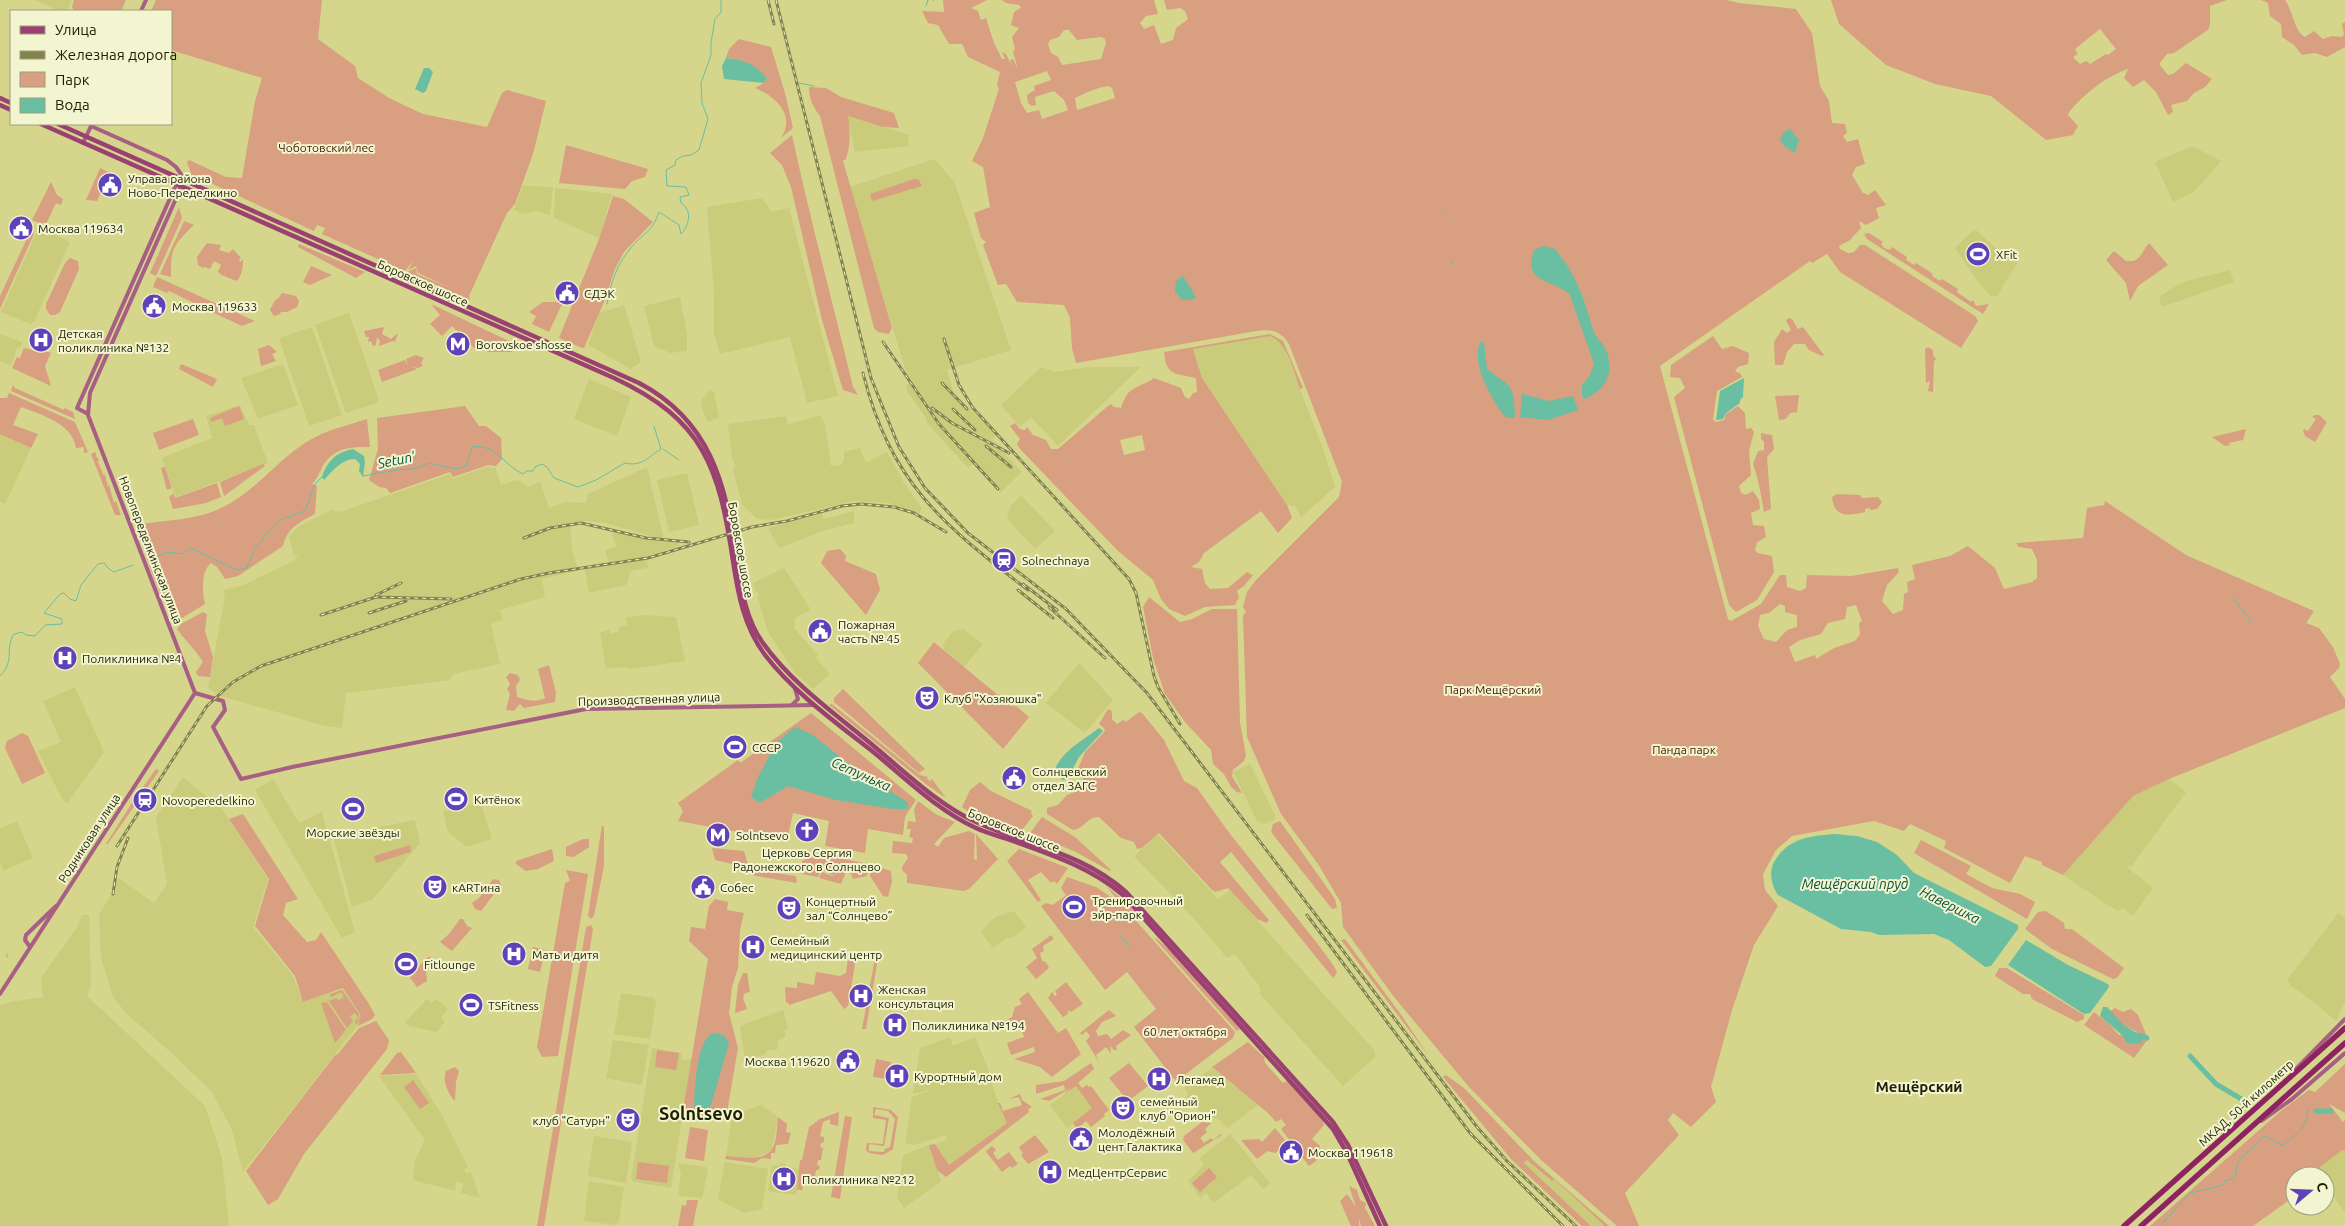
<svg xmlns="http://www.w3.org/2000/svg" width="2345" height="1226" font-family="Ubuntu,sans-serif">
	<rect width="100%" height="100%" fill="#d5d68c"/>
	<g fill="#cacb7b">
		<path d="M34 0H72L67 11H59Z"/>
		<path d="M847 116 909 135 908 146 855 152Z"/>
		<path d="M2192 146 2221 161 2195 191 2173 202 2155 162Z"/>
		<path d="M934 159 954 181 1011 350 947 370 954 393 996 434 991 440 1007 450 1005 454 1022 472 1000 493 973 464 968 468 926 422 927 420 907 391 906 386 912 381 907 375 850 187Z"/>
		<path d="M523 186 553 187 550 216 538 211 524 214 514 210Z"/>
		<path d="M555 188 612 194 599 238 554 218Z"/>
		<path d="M762 198 772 212 789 208 838 396 807 403 790 337 720 354 714 334V293L707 209V207Z"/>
		<path d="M39 227 70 242 34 322 30 324 1 312Z"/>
		<path d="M1975 229 2000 252 2006 254 2018 262 1997 296H1991L1978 282 1955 248Z"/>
		<path d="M2230 270 2234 282 2162 307 2159 297 2176 286 2190 280Z"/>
		<path d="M680 297 687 335V351L670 353 654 346 644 306Z"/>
		<path d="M624 305 641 362 631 369 588 345 599 313Z"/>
		<path d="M349 313 379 400 377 403 346 413 315 325Z"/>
		<path d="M312 327 342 415 309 426 279 338Z"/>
		<path d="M0 334 22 342 20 347 17 348 11 366 0 361Z"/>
		<path d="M1270 335 1276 338 1284 347 1325 454 1335 487 1301 517 1295 506 1287 505 1202 378 1193 349Z"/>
		<path d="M283 364 298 405 258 419 241 378Z"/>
		<path d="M1041 367 1055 372 1089 367H1141L1058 446 1031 417 1020 427 1001 405Z"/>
		<path d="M589 379 631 397 617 436 574 419Z"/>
		<path d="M712 390 714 392 719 418 708 422 703 412 701 400 709 391Z"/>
		<path d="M240 405 249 425H254L268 463 176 497 162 458 212 438 206 416Z"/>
		<path d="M821 415 825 425 831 466 841 465 844 460V452L860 448 866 463 887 452 904 483 922 508 919 514 889 503 854 501 771 520 757 519 742 504 733 470 735 466 732 458 728 424 786 416 788 424Z"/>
		<path d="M0 434 31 448 5 504 0 502Z"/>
		<path d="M489 466 490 469 495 467 501 485 518 480 527 487 540 482 549 508 565 502 586 503 588 494 647 467 664 540 606 523 587 521 570 522 572 549 578 571 542 579 545 597 500 610 503 620 491 624 500 664 453 674 450 680 346 693 342 728 325 726 217 695 208 687 225 597 223 590 241 586 294 561 298 555 294 556 289 536 299 526 334 509 335 512 339 510 340 512 450 474 453 479Z"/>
		<path d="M687 473 699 525 669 532 657 480Z"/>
		<path d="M1021 495 1055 531 1035 549 1007 519 1011 505Z"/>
		<path d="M854 511V523L823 531 779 548 768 528 822 514 824 519Z"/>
		<path d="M617 533 678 543 679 546 644 557 609 562 605 551 616 546 612 534Z"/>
		<path d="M647 559 648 568 631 571 626 585 589 593 585 569Z"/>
		<path d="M784 568 811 610 795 618 794 628 818 655 816 658 830 674 813 689 795 673 768 632 758 598V592L755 591 753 583Z"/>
		<path d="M643 615 676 617 685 661 630 669 624 667 606 669 600 632 610 630V634L619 632V627L627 625 626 618Z"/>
		<path d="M963 629 983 644 964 667 944 649 943 644 953 631Z"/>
		<path d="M1079 663 1113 700 1085 733 1046 703Z"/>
		<path d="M75 687 104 752 67 804 61 797 38 751 61 742 43 701Z"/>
		<path d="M1250 764 1275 815V819L1265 824 1257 821 1233 772Z"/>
		<path d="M183 777 222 809 268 879 253 927 293 976 303 1002 343 989 360 1014 358 1025 243 1172 232 1130 212 1092 176 1057 126 1013 113 997 101 958 99 915 112 893H116V883L119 878 154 903 167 884 156 817Z"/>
		<path d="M273 779 299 823 322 812 355 932 342 938 255 790Z"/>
		<path d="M2169 779 2186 792 2131 867 2129 865 2127 867 2153 888 2133 916 2123 908 2117 911 2063 875 2133 796Z"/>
		<path d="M478 803 481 804 492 839 466 847 448 832 443 811Z"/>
		<path d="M415 820 420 843 373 899 352 907 333 836Z"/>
		<path d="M17 821 33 858 3 871 0 862V829Z"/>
		<path d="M1158 834 1218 899 1230 890 1375 1051V1057L1343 1086 1259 993 1261 990 1258 987 1260 985 1256 982 1235 954 1227 958 1196 921 1134 856Z"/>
		<path d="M1014 911 1026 927 1012 938H1007L993 948 981 932 995 917Z"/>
		<path d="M2338 913 2345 918V1002L2336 1021 2315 1003 2290 985 2287 980Z"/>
		<path d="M82 915H89L91 986 87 996 205 1106 222 1158 229 1226H0V1006L10 1002 43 997 41 978 78 926Z"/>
		<path d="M621 993 654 998 656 1002 650 1039 614 1034Z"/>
		<path d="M427 999 432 1003 436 999 448 1009 441 1018 445 1022 437 1032 408 1026 405 1022Z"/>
		<path d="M783 1010 788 1028 784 1030 786 1036 778 1041 777 1050H768L765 1054 745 1061 740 1026Z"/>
		<path d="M950 1037 953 1046 975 1037 987 1066 998 1103 1007 1123 949 1165 935 1144 947 1140 946 1135 914 1145 905 1143 912 1097 935 1089 913 1094 920 1048Z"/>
		<path d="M613 1040 649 1045 642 1085 606 1078Z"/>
		<path d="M652 1048 682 1053V1060L692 1059 671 1188 634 1182 631 1178Z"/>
		<path d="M1212 1068 1258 1105 1227 1128 1220 1120 1203 1115 1186 1096 1188 1094 1184 1088Z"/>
		<path d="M416 1074 442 1115 468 1167 464 1169 466 1173 471 1172 480 1198 461 1193 463 1183 456 1182 455 1191 413 1180 415 1160 425 1140 379 1076Z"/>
		<path d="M1076 1086 1092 1108 1067 1128 1050 1105Z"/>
		<path d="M761 1105 778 1117 772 1149 768 1153 751 1159 726 1156 732 1115Z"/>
		<path d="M1230 1134 1270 1183 1263 1189 1251 1175 1214 1203 1206 1193 1200 1198 1188 1181 1204 1165 1200 1158Z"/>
		<path d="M594 1136 632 1142 626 1183 588 1176Z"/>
		<path d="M929 1145 941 1181 904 1208 897 1197 903 1155Z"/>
		<path d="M2343 1149 2345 1151V1213L2325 1183V1176H2309Z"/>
		<path d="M1527 1160 1551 1181 1554 1179 1605 1226H1591L1524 1163Z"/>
		<path d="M725 1162 768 1169 762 1209 744 1213 718 1199Z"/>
		<path d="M678 1163 706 1167 708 1170 702 1198 678 1196 681 1174Z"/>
		<path d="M780 1163 786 1164V1167L800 1169 796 1195 768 1191 772 1165 779 1166Z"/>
		<path d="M589 1181 624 1187 619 1222 615 1225 584 1221Z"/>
	</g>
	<g fill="#d89f81" fill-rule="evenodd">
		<path d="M74 0H126L121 11H73H75L72 7Z"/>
		<path d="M156 0H322L318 39 355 66 358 78 389 98 423 114 487 127 502 93 507 90 546 101 533 154 515 204 507 213 469 296 470 300 407 272 416 268 417 274 453 289 418 273 416 266 408 270 414 260 405 271 322 234 325 228 317 225 314 231 191 174 187 162 189 160 226 177 242 178 255 101 262 78 171 50V11H151Z"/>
		<path d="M943 0H987L971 8 978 11 981 20 986 18 994 43 1002 59H1005L1002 52 1006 54 1013 68 1010 60 1013 59 1018 69 1013 52 1015 49 1012 37 1019 28 1011 25 1014 12 1021 8 1019 5 1006 3 1002 0H1154L1158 14 1146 16 1140 23 1144 29 1154 25 1161 44 1173 40 1176 28 1188 19 1185 11 1180 8 1167 10 1164 0H1727L1739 3 1796 9 1812 33 1820 86 1829 101 1832 123 1845 124 1847 133 1843 136 1847 142 1858 139 1865 164 1856 167 1852 175 1863 193 1868 195 1875 190 1886 205 1876 208 1879 218 1866 225 1859 221 1861 228 1850 240 1839 246 1840 249 1848 253 1854 252 1860 245H1865L1975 316 1978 321 1961 348 1840 272 1827 254 1812 263 1810 261 1660 366 1728 619 1731 621 1761 604 1780 575H1786L1787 587 1800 591 1806 588 1807 575 1851 576 1898 568 1899 572 1887 585 1882 601 1893 614 1903 610 1904 594 1908 592 1907 582 1915 579 1912 565 1950 556 1968 546 1995 568 2004 589 2032 582 2037 578V560L2032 549 2019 547 2016 543 2083 538 2087 508 2104 505 2105 501 2186 555 2314 611 2306 623 2319 628 2333 647 2340 664 2339 668 2330 677 2345 699V708L2169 779 2133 796 2063 875 2042 865V862L2025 856 2010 883 1944 848 1946 841 1910 824 1904 831 1874 821 1792 836 1776 850 1763 874 1765 890 1778 906 1754 945 1732 1010 1711 1087 1716 1102 1691 1127 1673 1113 1668 1120 1679 1135 1625 1193 1639 1226H1617L1540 1159 1469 1087 1394 997 1343 927 1341 903 1318 864 1281 814 1247 737 1243 615 1246 612 1243 607 1247 592 1256 580 1339 497 1342 482 1289 344C1280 330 1271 329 1256 331L1076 363 1072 348 1070 318 1064 305 1017 302 1006 284 998 285 983 245 986 242 981 238 974 213 990 207 983 167 972 161 983 138 999 89 997 84 1000 72 968 57 962 44H949L938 25 928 23 922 11 944 12ZM1064 30H1069L1077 40 1101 37 1105 39 1106 43 1101 59 1062 65 1058 57 1051 53 1048 44 1050 40 1059 37ZM1047 71 1051 80 1034 86 1035 90 1027 95 1028 103 1032 106 1036 105 1035 97 1054 91 1064 100 1068 110 1042 119 1039 110 1027 113 1021 103 1015 82ZM1108 86 1112 88 1115 98 1077 110 1075 98C1086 93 1095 88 1108 86ZM1780 604 1785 606V612L1797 615V627L1787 630 1776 642 1764 639 1758 626 1760 615 1769 613ZM1856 605 1862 621 1859 623 1860 634 1855 641 1834 648 1816 659 1815 655 1795 662 1789 647 1800 640 1821 634 1828 623 1845 619 1847 607Z"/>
		<path d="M1831 0H2227L2210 6V24L2208 30 2174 53 2167 54 2159 64 2168 75 2173 74 2186 63 2212 79 2205 87 2194 93 2187 101 2171 105 2173 112 2168 115 2156 92 2144 80 2133 87 2124 78 2128 69C2105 77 2085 93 2069 112L2068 115 2078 126 2073 135 2046 140 1991 96 1935 84 1886 65 1839 24ZM2100 29 2116 49 2108 55 2106 54 2090 64 2086 61 2080 64 2073 57 2078 54 2075 49Z"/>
		<path d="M2261 0H2285C2293 11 2294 31 2305 37L2314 31 2323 39 2332 36 2342 37 2344 34 2342 24 2345 22V47L2327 57 2315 53 2302 55 2294 45 2282 37 2281 24 2270 16 2268 3Z"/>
		<path d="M739 39 771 47 785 93 793 128 781 138C796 115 776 97 755 88L764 83 767 78C758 66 741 59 726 58L729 49Z"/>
		<path d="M809 87 826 88 841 97 894 113 899 128 883 127 848 116C850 131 851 144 846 159L843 161 892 328 889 334 878 332 874 328 820 116C813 107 809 99 809 87Z"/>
		<path d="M792 135C810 219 833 303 853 387L858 395 843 390 822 320 791 187 782 165 770 153Z"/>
		<path d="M566 145 648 169 645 177 632 181 625 189 559 183Z"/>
		<path d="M100 168 110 173 97 201 86 200Z"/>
		<path d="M914 179H918L922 186 872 201 870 194Z"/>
		<path d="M51 182 57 195 63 199 61 205 56 203 46 224 44 222 42 224 32 220Z"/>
		<path d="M613 196 624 199 653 222 624 252 615 269 604 302 584 348 580 347 559 338 599 239Z"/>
		<path d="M179 207 182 218 156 276 150 273Z"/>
		<path d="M184 221 194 225C174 244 170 249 171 277L160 274Z"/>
		<path d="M31 230 34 234 0 309V296Z"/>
		<path d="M1869 233 1883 242 1881 244 1884 248 1890 250 1892 247 1907 257 1906 260 1914 265 1916 263 1933 274 1932 276 1940 281 1942 279 1958 289 1957 292 1971 302 1973 300 1976 306 1989 304 1983 314 1867 239 1864 234Z"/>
		<path d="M207 243 221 245 219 250 229 253 233 249 241 258 239 260 240 262 243 259C243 267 242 275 237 281L224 276 226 273 223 276 218 272 221 265 214 261 210 269 204 267 207 263 203 268 198 265 197 257Z"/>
		<path d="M2149 243 2168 265 2138 286 2130 301 2126 283 2106 260 2114 251 2126 261C2141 263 2141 252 2149 243Z"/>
		<path d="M299 244 365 272 356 278 298 247Z"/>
		<path d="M70 258 78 261 79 269 60 312 55 315H50L46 309V304L65 263Z"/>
		<path d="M311 266 332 275 310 285 303 282Z"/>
		<path d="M157 277 255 321 242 326 201 307 199 308 198 305 169 291 167 293 153 287Z"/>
		<path d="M282 293 296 296 299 301 297 307 287 312H281L280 314 274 316 270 310 275 300 278 299Z"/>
		<path d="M543 302H563L549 332 532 324 536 316 529 312Z"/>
		<path d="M431 304 515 344 512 352H488L481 346 476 350 452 326 442 336 430 324 440 315Z"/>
		<path d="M1788 318 1792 319 1798 329 1803 327 1824 355 1822 356 1809 350 1805 344H1794L1787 352 1783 365H1775L1774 342 1782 329 1787 333 1791 330 1786 321Z"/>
		<path d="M384 327 382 334 391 339 398 333 395 342 393 341 379 346 380 341 377 337 376 345 373 346 371 341 368 342 369 337H366L364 331Z"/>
		<path d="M1270 334 1283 341 1303 388 1300 389C1293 371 1288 343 1270 336L1193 349 1202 378 1287 505 1292 518 1278 533 1261 511 1204 553 1199 562 1191 567 1202 569 1205 583 1210 589 1228 588 1247 572 1253 575 1244 586 1237 591 1239 597 1235 605 1205 607 1185 616 1169 609 1161 599 1153 580 1117 550 1021 450 1017 444 1020 439 1010 426 1015 423 1020 429 1025 430 1027 427 1033 435 1046 440 1051 449H1058L1108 406 1111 404 1114 407 1121 408C1128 384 1139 389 1154 378L1181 388 1185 397 1189 399 1193 393 1197 392 1196 378C1176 373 1166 377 1164 352ZM1142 435 1145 450 1124 455 1120 440Z"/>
		<path d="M1713 336 1722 349 1733 346 1749 353 1748 364 1738 367 1735 371 1741 374 1742 377 1717 391 1713 419 1715 422 1724 420 1726 414 1738 406 1745 413 1746 429 1751 428 1754 432 1749 451 1751 475 1739 486 1741 493 1746 495 1753 491 1759 500 1760 509 1751 513 1753 525 1764 526 1766 537 1757 542 1755 550 1758 553 1772 556 1774 572 1757 600 1736 612 1729 605 1674 397 1685 388 1680 378 1670 377 1671 365Z"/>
		<path d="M269 345 277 352 272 354 276 361 261 366 258 349Z"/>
		<path d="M1928 347 1933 350V355L1936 359 1934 361 1933 392 1928 391 1930 381 1926 383 1925 349Z"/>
		<path d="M24 348 36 351 38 348 51 353 45 366 51 386 12 368 17 357 20 358Z"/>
		<path d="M416 355 424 358 421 363 423 366 418 368 411 366 417 369 382 382 378 370 405 360 408 366 406 359Z"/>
		<path d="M181 364 217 379 213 387 179 369Z"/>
		<path d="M13 385 15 388 64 410V408L73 412 75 419 11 391Z"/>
		<path d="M9 393 75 422 88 452 84 453V447L76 448C72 423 42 415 21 407L13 425 38 434 31 448 0 434V398H7Z"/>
		<path d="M1799 395 1797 412 1790 413 1786 419 1779 420 1775 396Z"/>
		<path d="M239 406 244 419 225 426 222 418 211 422 210 418Z"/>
		<path d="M465 406 479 426H486L501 438 502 459 496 466 488 465 453 477 450 472 390 493 386 488 379 487 369 480 378 449 377 418Z"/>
		<path d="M2315 415H2319L2327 422 2315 442 2305 436 2303 431 2304 429 2308 431 2316 419 2312 417Z"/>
		<path d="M193 419 199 435 159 450 153 433Z"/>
		<path d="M367 419 370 447C351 447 336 447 324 464 320 471 318 478 312 484L317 486 315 514C300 522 287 528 283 546L238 576 225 579 217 567 211 563C201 571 202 591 205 604L174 623C161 595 141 555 141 524 167 520 195 520 219 509 255 493 277 459 310 440 327 430 348 425 367 419Z"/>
		<path d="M2246 429 2243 440 2229 443 2230 445 2225 446 2212 437Z"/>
		<path d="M1761 433 1772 435 1774 449 1767 457 1771 509 1764 512C1761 495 1759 481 1753 464L1758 451 1764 450V442L1761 439Z"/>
		<path d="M96 452V456L99 460 98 462 104 476 105 474 108 487 109 485 114 503 116 501 121 515H115L91 454Z"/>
		<path d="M263 464 265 466 224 496 220 482Z"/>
		<path d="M165 467 175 498 217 483 221 497 206 503 173 509 169 497 173 494 172 488 167 490 161 468Z"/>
		<path d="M1837 494 1860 495 1862 498 1878 497 1882 502 1877 509 1871 510 1869 508 1865 509V512C1848 516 1834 518 1832 497Z"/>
		<path d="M840 549 846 556 845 561 876 574 880 590 866 615 821 563 827 551Z"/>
		<path d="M1149 597 1180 622 1192 619 1212 609H1237L1240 723 1246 755 1244 761 1233 770 1232 776 1242 793 1237 792 1231 787 1224 774 1213 764 1211 750 1185 722 1165 694 1153 658 1143 607Z"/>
		<path d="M203 612 207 614 205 631 213 657 210 677 198 676 196 672 203 662C199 654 184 639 177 629L181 624Z"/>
		<path d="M934 642 1011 706H1016L1029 717 1003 749 918 663Z"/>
		<path d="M549 665 556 693 555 702 524 708 520 704 514 711 506 710 510 694 507 689 510 684 506 677 510 673 518 675 520 680 516 686 517 697C527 700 535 703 545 698L538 669Z"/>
		<path d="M843 689 925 769 919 773 834 702V698Z"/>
		<path d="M832 704 920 775 928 777 927 779 930 781 932 779 946 798 927 785 829 705Z"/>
		<path d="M1108 709 1112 711V719L1117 724 1123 720 1126 722 1139 712 1142 713 1164 740 1184 781 1197 788 1227 830 1317 943C1322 950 1336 967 1337 973L1333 978 1231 852 1220 862 1269 920 1266 923 1257 919 1228 888 1215 892 1212 890 1159 833 1142 848 1137 849 1134 842 1121 838 1099 817C1088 816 1084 829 1073 830L1047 814V808L1058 805 1067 795 1087 787 1078 769 1085 752 1105 731 1104 728 1099 724Z"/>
		<path d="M811 713 916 800 905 817 903 835 868 829 865 853 825 846 829 821 793 813 787 841 678 821 683 811 678 803 738 760 740 763Z"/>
		<path d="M22 733 28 736 45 773 22 784 5 748 7 741Z"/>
		<path d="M156 769 159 771 107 845 106 844 135 798Z"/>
		<path d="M980 782 991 791 1032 811 1031 813 1033 816 1021 831 979 819 962 807 970 790Z"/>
		<path d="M918 801 937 815 955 822 934 844 938 847 944 838 969 831 975 834 974 859 977 860 976 834 998 859 969 889 964 891 907 883V875L902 870V867L908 858 906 854 892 853 893 841 912 843 913 838 909 837 911 829H907L908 821 916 822 914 810Z"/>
		<path d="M243 814 298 899 286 903 283 915 307 942 316 940 321 932 369 1004 375 1015 372 1019 358 1026 360 1014 343 988 303 1002 295 976 255 926 269 879 229 819Z"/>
		<path d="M1042 817 1075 837 1111 870 1110 871 1076 852 1030 833Z"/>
		<path d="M1280 821 1335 899 1337 908 1332 909 1271 832 1273 824Z"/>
		<path d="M602 825 604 827V866L594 916 591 919 588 916Z"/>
		<path d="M583 839H589V847L574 857 566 856V847Z"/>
		<path d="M1921 840 1971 866 1966 874 1992 888 2020 894 2035 902 2027 919 1914 853Z"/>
		<path d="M410 845 411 852 376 863 374 856Z"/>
		<path d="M712 848 744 851 749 868 715 860Z"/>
		<path d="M552 849 554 861 538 869 526 871 516 864V861Z"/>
		<path d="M1019 849 1068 868 1057 884 1054 881 1051 883 1041 872 1028 880 1041 900 1038 902 1007 861Z"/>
		<path d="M829 856 869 864 867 876 853 879 851 873 846 872 841 884 819 878 822 872 832 876 837 874 832 875 827 872 835 870 834 869 822 871 820 865 821 871 818 877 802 874V861L809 857 828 859Z"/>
		<path d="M871 865 891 871 892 882 888 897 883 896 870 876Z"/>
		<path d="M566 870 588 874 558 1056 542 1057 537 1047 565 883 570 881Z"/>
		<path d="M755 870 796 876 797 883 751 875Z"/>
		<path d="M1067 877 1096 887 1121 904 1106 886C1117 895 1133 906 1139 920L1137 922 1235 1032 1233 1038 1178 1080 1174 1079 1134 1027 1156 1009 1127 972 1105 990 1041 906 1046 903 1053 905 1066 895 1061 888Z"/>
		<path d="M493 879 499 880 501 885 481 911 475 909 472 903 479 898Z"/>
		<path d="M715 899 728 902 727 910 744 913 740 930 738 968 732 987 729 1013 738 1048 727 1112 712 1118 688 1115 686 1110H683L708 959 689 941 691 927 705 929 709 906Z"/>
		<path d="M2046 911 2064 923 2065 929H2072L2124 968 2117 978 2113 979 2052 949 2025 929 2038 912Z"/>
		<path d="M460 919H463L467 926 472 928 452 951 440 942 449 934Z"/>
		<path d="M591 925 593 929 544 1226H537L586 927Z"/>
		<path d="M1051 935 1054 939 1043 946 1044 951 1040 953 1042 961 1046 962 1049 968 1036 979 1026 967 1037 958 1032 949Z"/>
		<path d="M1156 938 1175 955 1240 1029 1237 1031 1155 939Z"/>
		<path d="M1345 939 1402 1016 1428 1055 1341 940Z"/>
		<path d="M533 947 545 950 540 972 528 969Z"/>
		<path d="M431 956 426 972 427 981 417 987 410 978 425 959Z"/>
		<path d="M848 958H852L855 964 848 1006 844 1009 831 991 789 1005 788 1002 786 1003 785 987 797 988V982L814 985 816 972 840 976 846 973Z"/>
		<path d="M875 958H878L866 1029H862Z"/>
		<path d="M1999 968H2007L2084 1015V1019L2077 1022 2032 999 2030 994H2023L1995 976Z"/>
		<path d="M743 973H747L750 992 745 993 743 998 747 1009 735 1013 738 985Z"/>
		<path d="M1066 982 1083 1004 1071 1012 1068 1010V1014L1063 1017 1048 998 1052 992 1055 996 1057 995 1055 991Z"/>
		<path d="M342 990 359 1014 357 1025 355 1022 358 1017 355 1013 350 1016 353 1021 347 1028 329 1001 336 998 339 1000 344 997 341 992 331 997 330 994Z"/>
		<path d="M1028 992 1058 1033 1066 1028 1081 1054 1052 1077 1040 1067 1014 1059 1035 1052 1034 1047 1011 1055 1007 1043 1024 1037 1020 1026 1007 1031 1004 1022 1012 1017 1015 1007 1022 1004 1019 999Z"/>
		<path d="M327 1002 346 1030 335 1043 321 1003Z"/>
		<path d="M2115 1008 2123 1012 2131 1009 2138 1015 2148 1039 2134 1058 2084 1025 2094 1012 2109 1024 2119 1035 2139 1033 2124 1025 2110 1011Z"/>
		<path d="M1109 1010 1116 1016 1102 1022 1096 1031 1098 1036 1107 1034 1111 1039 1123 1030 1131 1035 1116 1046 1117 1050H1114L1110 1046 1111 1054 1106 1047 1096 1055 1099 1062 1086 1041 1090 1036 1086 1031 1082 1035 1080 1033Z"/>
		<path d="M376 1021 389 1040 387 1049 304 1154 278 1199 268 1205 246 1171 336 1054 337 1055 359 1028Z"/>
		<path d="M1248 1042 1264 1057 1265 1063 1283 1083 1286 1081 1292 1086 1323 1121 1324 1125 1312 1139 1320 1146 1316 1161 1309 1166 1281 1129 1286 1125 1281 1119 1276 1122 1268 1113 1212 1067Z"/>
		<path d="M657 1050 679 1053 676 1070 655 1067Z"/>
		<path d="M401 1052 416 1073 380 1075 397 1053Z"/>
		<path d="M876 1059 891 1062 888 1079 873 1077Z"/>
		<path d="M1091 1063 1094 1069 1078 1083 1082 1088 1087 1085 1089 1087 1091 1086 1109 1110 1104 1114 1105 1116 1091 1127 1086 1121 1077 1129 1073 1123 1092 1108 1076 1086 1062 1096 1071 1088 1049 1101 1040 1099 1065 1090 1064 1085 1036 1094V1085L1064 1081Z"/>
		<path d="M1129 1063 1148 1086 1128 1101 1109 1078Z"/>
		<path d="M2345 1064V1113L2329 1104 2343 1122 2345 1120V1151L2342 1150 2309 1176H2295V1196L2253 1226H2150L2282 1110 2309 1090 2315 1092Z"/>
		<path d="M455 1067 459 1071 456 1082 455 1101C448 1094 442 1080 446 1071Z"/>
		<path d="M1446 1075 1464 1088 1534 1161 1609 1226H1605L1554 1179 1552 1181 1527 1160 1524 1163 1591 1226H1582L1511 1159 1443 1077Z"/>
		<path d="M413 1080 429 1103 420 1109 404 1087Z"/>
		<path d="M1020 1094 1022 1100 1032 1107 1028 1109 1029 1112 946 1177 937 1170 929 1145 935 1144 949 1165 1007 1123 998 1103H1000L1003 1111 1022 1105 1019 1097 1009 1099Z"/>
		<path d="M873 1107 891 1110 898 1117 893 1149 883 1155 869 1153 866 1150 867 1143 883 1144 886 1120 873 1118ZM876 1109 888 1111 895 1119 890 1147 885 1149 884 1152 869 1151V1144L884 1146 889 1118 874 1115Z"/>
		<path d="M839 1112 838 1126 830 1124V1119L823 1122 820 1136 824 1137V1142L821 1143 820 1147 823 1148 821 1160H818L817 1165 820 1166 819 1170H816L815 1176 818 1178 805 1176 802 1191 799 1189 797 1191 800 1160H802L809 1127 820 1119Z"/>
		<path d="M845 1116 852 1117 840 1199 831 1197Z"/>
		<path d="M778 1117 787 1124 786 1132 791 1133 788 1144 776 1145 775 1153H771V1159L762 1158 754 1163 725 1159 726 1156C738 1157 764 1162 772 1149 777 1142 777 1126 778 1117Z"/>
		<path d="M1202 1122 1211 1123 1205 1129 1207 1132 1200 1138 1204 1143 1211 1138 1213 1140 1221 1134 1222 1135 1193 1153 1183 1140 1184 1136Z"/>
		<path d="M690 1127 708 1130 704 1161 685 1158Z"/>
		<path d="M1275 1128 1288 1144 1275 1153 1268 1151 1257 1159 1241 1140 1259 1139 1262 1142Z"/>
		<path d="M1035 1135 1049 1152 1028 1164 1021 1155 1023 1154 1019 1147Z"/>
		<path d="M992 1146 996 1150 993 1153 998 1160 1009 1152 1018 1164 1012 1168 1010 1166 1002 1172 987 1153 986 1151Z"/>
		<path d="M638 1162 669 1166 667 1183 636 1179Z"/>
		<path d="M1209 1168 1217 1177 1200 1192 1192 1183Z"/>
		<path d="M1349 1186 1357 1190 1360 1200 1366 1203 1365 1208 1375 1226H1361L1359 1219V1226H1351L1340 1201 1347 1194 1356 1207Z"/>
		<path d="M687 1200H698L693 1226H678L682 1205 686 1206Z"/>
	</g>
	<g fill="#6abea1">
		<path d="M726 58C742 59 757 65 767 78L764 83 724 79 722 66Z"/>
		<path d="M424 68H429L433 72 426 91 423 93 415 89Z"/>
		<path d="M1790 129 1799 140 1795 153 1784 146 1780 139 1784 132Z"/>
		<path d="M1544 246 1554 248C1575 272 1584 297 1592 327 1594 336 1602 342 1606 350 1615 372 1606 391 1584 399L1582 396V385L1589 377 1594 364 1570 295C1553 278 1522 285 1534 250Z"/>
		<path d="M1183 276 1196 297 1192 300H1182L1175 292 1176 281Z"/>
		<path d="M1481 341 1484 343 1487 369C1511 388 1514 382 1515 416L1513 418H1506C1493 402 1469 362 1481 341Z"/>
		<path d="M1744 378 1743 397 1740 400V403L1726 413 1723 419 1716 420 1720 391Z"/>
		<path d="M1522 394 1549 401 1573 396 1578 410 1548 420 1520 417Z"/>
		<path d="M353 449 364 456 365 462 363 477 359 471 360 464 355 459C342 459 332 471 324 480L322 477C327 461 336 452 353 449Z"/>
		<path d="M795 727 813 735 846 762 904 800 908 803 907 809H893L836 800 788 786 760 803 751 797 758 777 777 742Z"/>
		<path d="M1099 728 1103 731 1079 757 1067 780H1063L1054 773C1058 753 1085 739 1099 728Z"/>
		<path d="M1835 834 1857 836 1877 842 1897 855 1914 873 2018 925V929L1991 966 1985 967 1949 940 1934 934 1879 935 1871 932 1841 929 1778 895C1771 885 1769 872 1774 862 1788 838 1810 836 1835 834Z"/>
		<path d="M2026 940 2068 965 2108 984 2109 987 2090 1013 2084 1014 2008 965Z"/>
		<path d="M2103 1007H2107L2124 1025 2143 1037 2141 1044 2126 1043 2123 1036 2100 1016Z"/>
		<path d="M714 1033 724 1035 729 1043 711 1105 708 1110 703 1111 695 1108 694 1105C695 1087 697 1037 714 1033Z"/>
	</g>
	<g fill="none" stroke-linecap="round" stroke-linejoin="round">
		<g stroke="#6abea1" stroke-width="1">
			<path d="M933 0 934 1"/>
			<path d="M926 6 928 0"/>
			<path d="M799 83 814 86"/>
			<path d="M1439 207 1441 210"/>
			<path d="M1452 262 1453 264"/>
			<path d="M1455 287H1456"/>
			<path d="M607 304C610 285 617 264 630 249 643 232 651 235 659 212L679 225 681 234C689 226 693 210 681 203L680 197 689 195 686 187 667 186 666 170 675 165 676 160 683 156 691 155 699 150 708 119 702 103 701 83 711 55V43L715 19 721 12V0"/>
			<path d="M663 449 679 460"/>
			<path d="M363 476 397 470 414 469 429 463 455 469 466 466 472 447C495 443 505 466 523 474L527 471H533L535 467 542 464 547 467 554 478 578 487 596 480 625 463C642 467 648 457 661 449L654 426"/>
			<path d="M152 559 167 552 183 554 190 548 237 570 247 568 254 549 279 520 305 511 314 485 322 477"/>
			<path d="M2233 598 2251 621"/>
			<path d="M0 676C16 660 4 650 14 634L22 632 26 635 35 636 45 625 62 624V619L44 613 60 594 64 593 70 599 76 601 81 585 93 570 98 564 104 563 109 569 114 572 133 565"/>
			<path d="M1121 937 1130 946"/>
			<path d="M7 957V954"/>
			<path d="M2160 1226 2190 1193 2223 1185 2225 1180 2232 1179 2236 1175C2235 1162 2243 1154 2253 1148 2257 1144 2260 1139 2265 1136L2282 1145C2295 1135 2308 1128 2308 1110"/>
		</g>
		<g stroke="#6abea1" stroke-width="5">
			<path d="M2137 1035 2147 1038"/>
			<path d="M2190 1056 2216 1084 2248 1103"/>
			<path d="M2316 1111H2331"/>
		</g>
		<g stroke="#a75f83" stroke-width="4">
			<path d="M141 11 146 0"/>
			<path d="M91 126 167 160 176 167 183 177 178 194 90 393 88 415 195 693"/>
			<path d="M83 143 92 124"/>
			<path d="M88 414 77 408 179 178"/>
			<path d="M195 693 223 701 225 710 213 727 241 779 292 767 586 709 814 705"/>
			<path d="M792 705 798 699 795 689"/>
			<path d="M30 947 25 940 26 935 56 906"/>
			<path d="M0 994 195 693"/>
			<path d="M2296 1069 2345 1019"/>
			<path d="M2261 1121 2292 1099 2345 1053"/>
		</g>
		<g stroke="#9a4171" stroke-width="4.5">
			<path d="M0 98 11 103"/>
			<path d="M0 105 11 110"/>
			<path d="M41 124 614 378C704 420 719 467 733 561 738 594 744 627 765 655 795 694 838 724 877 755 908 781 939 811 976 828 989 834 1003 837 1016 842 1053 855 1093 869 1123 895L1333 1129 1347 1153 1380 1226"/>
			<path d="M58 124 639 383C710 420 726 484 736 557 741 585 745 619 763 643 793 685 837 715 876 748 907 774 939 805 976 822 1028 846 1081 852 1126 892L1333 1122 1348 1145 1386 1226"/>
		</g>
		<g stroke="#8d2361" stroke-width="5.5">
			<path d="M2124 1226 2345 1028"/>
			<path d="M2141 1226 2345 1043"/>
		</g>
		<defs>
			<g id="rail">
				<path d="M768 0 774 24"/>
				<path d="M776 0 871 378 899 447 925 488 968 533 1066 609 1147 693 1477 1127 1507 1161 1576 1226"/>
				<path d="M944 339 959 385 973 408 1129 579 1136 593 1154 676 1158 687 1180 724"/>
				<path d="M883 342 939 424 998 489"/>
				<path d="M863 373C890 482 943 525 1028 590"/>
				<path d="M942 383 967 409"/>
				<path d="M932 408 952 423 1009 453"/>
				<path d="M953 409 975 430"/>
				<path d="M986 446 1011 467"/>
				<path d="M524 538 550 528 581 523 646 538 689 542"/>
				<path d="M1023 584 1057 610"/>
				<path d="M1018 590 1053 618"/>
				<path d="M376 595 401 583"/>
				<path d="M1049 607 1105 658"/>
				<path d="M369 613 406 601"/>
				<path d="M321 615 376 597 451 599"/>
				<path d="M117 846 207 706 233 682 261 666 521 579 549 573 648 558 752 527 787 521 842 506 861 504 894 507 914 513 946 532"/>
				<path d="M113 894 117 867 128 838"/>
				<path d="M1307 915 1470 1133 1563 1226"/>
			</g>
		</defs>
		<use href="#rail" stroke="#82834d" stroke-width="3"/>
		<use href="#rail" stroke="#f3f4d0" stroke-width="1" stroke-dasharray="4" stroke-linecap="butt"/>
	</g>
	<defs>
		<symbol id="civic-disc" viewBox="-11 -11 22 22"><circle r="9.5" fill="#5f41b9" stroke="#f3f4d0"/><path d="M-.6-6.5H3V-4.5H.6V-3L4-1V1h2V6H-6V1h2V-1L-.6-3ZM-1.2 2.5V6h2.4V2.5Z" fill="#fff"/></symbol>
		<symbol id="stadium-disc" viewBox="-11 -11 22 22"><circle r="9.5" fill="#5f41b9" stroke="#f3f4d0"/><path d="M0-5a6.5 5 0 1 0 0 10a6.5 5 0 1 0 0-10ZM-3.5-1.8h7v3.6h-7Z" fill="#fff"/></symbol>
		<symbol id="hospital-disc" viewBox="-11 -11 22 22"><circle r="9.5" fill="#5f41b9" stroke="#f3f4d0"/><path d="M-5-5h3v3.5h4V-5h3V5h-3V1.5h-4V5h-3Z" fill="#fff"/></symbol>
		<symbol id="metro-disc" viewBox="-11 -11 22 22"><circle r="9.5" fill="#5f41b9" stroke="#f3f4d0"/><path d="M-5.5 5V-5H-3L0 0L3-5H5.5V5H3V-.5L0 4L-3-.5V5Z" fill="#fff"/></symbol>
		<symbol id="station-disc" viewBox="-11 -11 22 22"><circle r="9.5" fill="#5f41b9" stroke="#f3f4d0"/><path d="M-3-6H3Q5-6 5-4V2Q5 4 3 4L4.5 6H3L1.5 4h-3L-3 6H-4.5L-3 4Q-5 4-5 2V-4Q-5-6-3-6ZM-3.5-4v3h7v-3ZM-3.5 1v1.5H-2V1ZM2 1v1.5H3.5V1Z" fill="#fff"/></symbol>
		<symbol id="theatre-disc" viewBox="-11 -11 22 22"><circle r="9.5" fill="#5f41b9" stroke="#f3f4d0"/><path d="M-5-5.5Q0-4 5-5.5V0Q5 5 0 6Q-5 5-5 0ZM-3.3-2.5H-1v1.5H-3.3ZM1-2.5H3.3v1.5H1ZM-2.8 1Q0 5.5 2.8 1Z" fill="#fff"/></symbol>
		<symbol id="church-disc" viewBox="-11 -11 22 22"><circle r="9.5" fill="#5f41b9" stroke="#f3f4d0"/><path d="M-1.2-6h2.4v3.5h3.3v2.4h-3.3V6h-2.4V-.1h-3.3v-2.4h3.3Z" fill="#fff"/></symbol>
	</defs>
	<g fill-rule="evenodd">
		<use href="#civic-disc" x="96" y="171" width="28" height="28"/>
		<use href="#civic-disc" x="7" y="214" width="28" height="28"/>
		<use href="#stadium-disc" x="1964" y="240" width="28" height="28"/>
		<use href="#civic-disc" x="553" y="279" width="28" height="28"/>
		<use href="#civic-disc" x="140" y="292" width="28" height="28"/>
		<use href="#hospital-disc" x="27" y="326" width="28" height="28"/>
		<use href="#metro-disc" x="444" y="330" width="28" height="28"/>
		<use href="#station-disc" x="990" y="546" width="28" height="28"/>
		<use href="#civic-disc" x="806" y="617" width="28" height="28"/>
		<use href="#hospital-disc" x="51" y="644" width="28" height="28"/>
		<use href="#theatre-disc" x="913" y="684" width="28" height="28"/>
		<use href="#stadium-disc" x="721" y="733" width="28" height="28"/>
		<use href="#civic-disc" x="1000" y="764" width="28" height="28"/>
		<use href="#stadium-disc" x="442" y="785" width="28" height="28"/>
		<use href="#station-disc" x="131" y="786" width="28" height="28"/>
		<use href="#stadium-disc" x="339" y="795" width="28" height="28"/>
		<use href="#church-disc" x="793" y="816" width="28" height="28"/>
		<use href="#metro-disc" x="704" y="821" width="28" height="28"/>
		<use href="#theatre-disc" x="421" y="873" width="28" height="28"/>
		<use href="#civic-disc" x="689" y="873" width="28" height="28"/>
		<use href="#stadium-disc" x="1060" y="893" width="28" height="28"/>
		<use href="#theatre-disc" x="775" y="894" width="28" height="28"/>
		<use href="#hospital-disc" x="739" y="933" width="28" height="28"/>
		<use href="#hospital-disc" x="500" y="940" width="28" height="28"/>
		<use href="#stadium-disc" x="392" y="950" width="28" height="28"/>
		<use href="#hospital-disc" x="847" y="982" width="28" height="28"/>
		<use href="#stadium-disc" x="457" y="991" width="28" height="28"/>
		<use href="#hospital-disc" x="881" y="1011" width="28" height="28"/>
		<use href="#civic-disc" x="834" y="1047" width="28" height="28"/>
		<use href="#hospital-disc" x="883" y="1062" width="28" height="28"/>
		<use href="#hospital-disc" x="1145" y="1065" width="28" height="28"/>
		<use href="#theatre-disc" x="1109" y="1094" width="28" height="28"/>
		<use href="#theatre-disc" x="614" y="1106" width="28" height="28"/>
		<use href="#civic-disc" x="1067" y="1125" width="28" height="28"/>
		<use href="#civic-disc" x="1277" y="1138" width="28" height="28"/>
		<use href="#hospital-disc" x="1036" y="1158" width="28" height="28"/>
		<use href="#hospital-disc" x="770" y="1165" width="28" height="28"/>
	</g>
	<g text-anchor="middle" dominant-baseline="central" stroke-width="4" stroke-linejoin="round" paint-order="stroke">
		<g font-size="12" fill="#471d02" stroke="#f3f4d0">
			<text x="326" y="147">Чоботовский лес</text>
			<text x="1493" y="689">Парк Мещёрский</text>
			<text x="1684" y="749">Панда парк</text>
			<text x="1185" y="1031">60 лет октября</text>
		</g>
		<g font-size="12" fill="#1f1f02" stroke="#f3f4d0" text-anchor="start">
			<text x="128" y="178">Управа района<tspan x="128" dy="14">Ново-Переделкино</tspan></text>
			<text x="38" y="228">Москва 119634</text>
			<text x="1996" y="254">XFit</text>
			<text x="584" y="293">СДЭК</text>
			<text x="172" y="306">Москва 119633</text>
			<text x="58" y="333">Детская<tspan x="58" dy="14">поликлиника №132</tspan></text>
			<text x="476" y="344">Borovskoe shosse</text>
			<text x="1022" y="560">Solnechnaya</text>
			<text x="838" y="624">Пожарная<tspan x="838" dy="14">часть № 45</tspan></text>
			<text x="82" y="658">Поликлиника №4</text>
			<text x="944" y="698">Клуб "Хозяюшка"</text>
			<text x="752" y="747">СССР</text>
			<text x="1032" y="771">Солнцевский<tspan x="1032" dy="14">отдел ЗАГС</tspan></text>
			<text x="474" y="799">Китёнок</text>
			<text x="162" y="800">Novoperedelkino</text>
			<text x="353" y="832" text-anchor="middle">Морские звёзды</text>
			<text x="736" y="835">Solntsevo</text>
			<text x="807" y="852" text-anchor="middle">Церковь Сергия<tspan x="807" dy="14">Радонежского в Солнцево</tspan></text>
			<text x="452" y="887">кARTина</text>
			<text x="720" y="887">Собес</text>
			<text x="1092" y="900">Тренировочный<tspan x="1092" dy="14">эйр-парк</tspan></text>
			<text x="806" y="901">Концертный<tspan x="806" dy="14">зал “Солнцево”</tspan></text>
			<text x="770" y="940">Семейный<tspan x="770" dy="14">медицинский центр</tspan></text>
			<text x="532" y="954">Мать и дитя</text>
			<text x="424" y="964">Fitlounge</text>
			<text x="878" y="989">Женская<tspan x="878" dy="14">консультация</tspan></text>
			<text x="488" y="1005">TSFitness</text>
			<text x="912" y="1025">Поликлиника №194</text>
			<text x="830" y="1061" text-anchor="end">Москва 119620</text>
			<text x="914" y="1076">Курортный дом</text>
			<text x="1176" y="1079">Легамед</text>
			<text x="1140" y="1101">семейный<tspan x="1140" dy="14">клуб "Орион"</tspan></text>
			<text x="610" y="1120" text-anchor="end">клуб "Сатурн"</text>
			<text x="1098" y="1132">Молодёжный<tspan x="1098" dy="14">цент Галактика</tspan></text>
			<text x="1308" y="1152">Москва 119618</text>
			<text x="1068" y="1172">МедЦентрСервис</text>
			<text x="802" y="1179">Поликлиника №212</text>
		</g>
		<g font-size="12" fill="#1f1f02" stroke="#f3f4d0">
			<text transform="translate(423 283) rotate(24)">Боровское шоссе</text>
			<text transform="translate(151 550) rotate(69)">Новопеределкинская улица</text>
			<text transform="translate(741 550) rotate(80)">Боровское шоссе</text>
			<text transform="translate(649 699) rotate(-2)">Производственная улица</text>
			<text transform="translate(1014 830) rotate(22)">Боровское шоссе</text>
			<text transform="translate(89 838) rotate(-57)">Родниковая улица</text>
			<text transform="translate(2246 1103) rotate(-42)">МКАД, 50-й километр</text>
		</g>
		<g font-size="14" font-style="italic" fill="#06503d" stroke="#f3f4d0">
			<text transform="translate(396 460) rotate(-12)">Setun'</text>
			<text transform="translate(861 774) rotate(24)">Сетунька</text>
			<text x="1855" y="884">Мещёрский пруд</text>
			<text transform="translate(1950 905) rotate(27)">Навершка</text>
		</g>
		<g font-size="15" font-weight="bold" fill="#1f1f02" stroke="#f3f4d0">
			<text x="1919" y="1086">Мещёрский</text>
		</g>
		<g font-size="18" font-weight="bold" fill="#1f1f02" stroke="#f3f4d0">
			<text x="701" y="1113">Solntsevo</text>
		</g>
	</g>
	<rect x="10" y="10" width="162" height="115" fill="#f3f4d0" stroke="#9e9f7e"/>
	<rect x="20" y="26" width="25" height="8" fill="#9a4171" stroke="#9e9f7e"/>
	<text x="55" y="35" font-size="15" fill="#1f1f02">Улица</text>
	<rect x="20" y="51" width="25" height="8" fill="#82834d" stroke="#9e9f7e"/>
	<text x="55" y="60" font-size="15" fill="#1f1f02">Железная дорога</text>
	<rect x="20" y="72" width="25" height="15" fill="#d89f81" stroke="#9e9f7e"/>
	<text x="55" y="85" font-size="15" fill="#1f1f02">Парк</text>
	<rect x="20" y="98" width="25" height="15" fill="#6abea1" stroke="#9e9f7e"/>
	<text x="55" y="110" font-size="15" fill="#1f1f02">Вода</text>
	<g transform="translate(2310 1191) rotate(71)"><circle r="24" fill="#f3f4d0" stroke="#9e9f7e"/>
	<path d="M0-4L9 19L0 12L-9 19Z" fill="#5f41b9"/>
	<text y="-8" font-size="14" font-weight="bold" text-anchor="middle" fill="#1f1f02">С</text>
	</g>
</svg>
